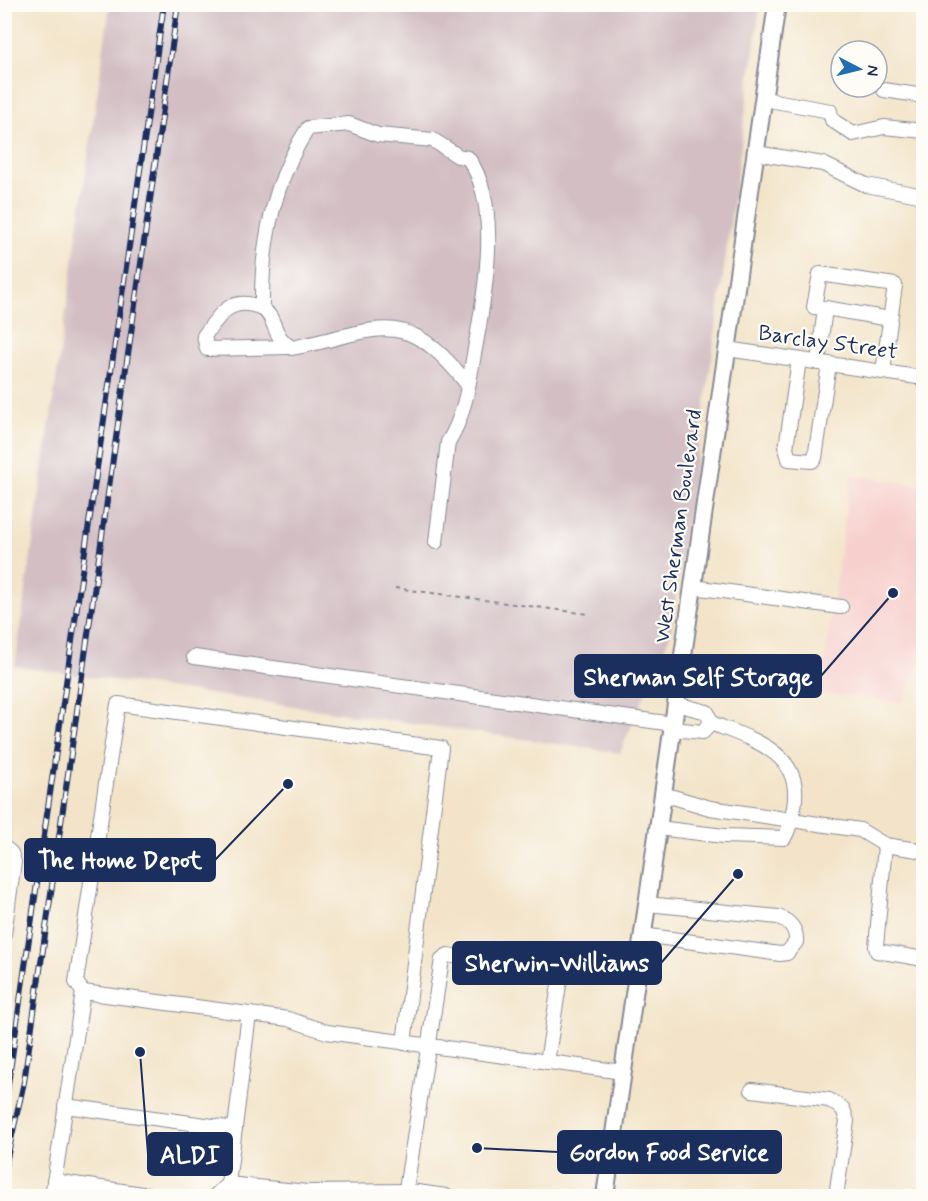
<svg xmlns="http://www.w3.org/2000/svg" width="928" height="1201" font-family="Mynerve,sans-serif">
	<rect width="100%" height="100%" fill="#fdfcf7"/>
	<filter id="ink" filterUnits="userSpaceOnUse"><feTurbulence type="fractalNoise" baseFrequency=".0167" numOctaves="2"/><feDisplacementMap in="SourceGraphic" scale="12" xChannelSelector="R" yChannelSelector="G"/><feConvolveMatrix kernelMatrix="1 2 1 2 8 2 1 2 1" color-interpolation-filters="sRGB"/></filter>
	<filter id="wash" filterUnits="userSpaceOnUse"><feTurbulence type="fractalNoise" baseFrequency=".008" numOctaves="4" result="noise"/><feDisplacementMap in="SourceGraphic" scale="24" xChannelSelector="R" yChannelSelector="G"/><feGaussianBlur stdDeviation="1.35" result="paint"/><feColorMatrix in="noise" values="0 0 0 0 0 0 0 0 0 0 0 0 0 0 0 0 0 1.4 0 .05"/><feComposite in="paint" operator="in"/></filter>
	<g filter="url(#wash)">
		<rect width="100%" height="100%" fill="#f3e4c9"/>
		<path fill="#f7d0cd" d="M851 475 923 486V660L902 703 820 693Z"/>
		<path fill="#d2bec3" d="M110 5H760L711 364 670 635 620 753 15 666Z"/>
	</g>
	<g filter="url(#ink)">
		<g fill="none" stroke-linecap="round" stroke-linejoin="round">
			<defs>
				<g id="minor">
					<path d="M4 9 5 4"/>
					<path d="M884 90 924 96"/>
					<path d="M764 99 830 111 832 120 853 134 884 127 924 131"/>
					<path d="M756 153 823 164 866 185 924 196"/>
					<path d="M262 308C231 295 221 313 204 336L207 349 290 347"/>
					<path d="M825 308 890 319"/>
					<path d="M727 349 924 378"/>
					<path d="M799 360 786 448 789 459 812 461 815 458 829 364"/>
					<path d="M818 363 825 308 814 307 820 274 895 285 883 372"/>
					<path d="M436 542 448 442C464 418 469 383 474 354 484 299 503 206 468 158L458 156 433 140 378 135 349 124 308 128C273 182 261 244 262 308 278 320 271 336 292 348 379 331 404 303 468 385"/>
					<path d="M693 587 841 607"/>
					<path d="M194 657 673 724"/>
					<path d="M672 729 703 732 711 723 707 712 676 704"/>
					<path d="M663 794 710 808 860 830 885 845 924 851"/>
					<path d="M658 828 724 836 784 838C790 828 792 818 794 807 804 752 751 739 711 723"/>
					<path d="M885 845 876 947 877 951 924 959"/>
					<path d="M4 847 11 853 14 862 4 934"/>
					<path d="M643 935 780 954 787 953 796 942C797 930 790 921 778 917L647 904"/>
					<path d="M83 992 76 982 118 704 441 748 404 1043"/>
					<path d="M752 1090 829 1100 843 1109 847 1121 836 1196"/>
					<path d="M65 1106 235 1129"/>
					<path d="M54 1181 156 1196"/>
					<path d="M228 1184 307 1192 410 1191 446 1196"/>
					<path d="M52 1196 83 992 288 1019 327 1032 623 1072"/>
					<path d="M215 1196 228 1184 249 1014"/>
					<path d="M405 1196 442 959 448 955 470 959 489 951 552 961 561 972 547 1062"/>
				</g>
				<path id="major" d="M605 1196 777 4"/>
			</defs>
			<use href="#minor" stroke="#878a94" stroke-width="16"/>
			<use href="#major" stroke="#878a94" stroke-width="20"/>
			<path stroke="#878a94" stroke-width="2" stroke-dasharray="4.5 4.5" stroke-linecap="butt" d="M395 588 588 614"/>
			<use href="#minor" stroke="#fff" stroke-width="14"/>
			<use href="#major" stroke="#fff" stroke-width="16"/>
			<defs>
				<g id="rail">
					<path d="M4 1112 164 4"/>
					<path d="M4 1171 24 1082 178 4"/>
				</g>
			</defs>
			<use href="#rail" stroke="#1b2f5e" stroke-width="6"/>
			<use href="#rail" stroke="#fdfcf7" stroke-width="4" stroke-dasharray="11" stroke-linecap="butt"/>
		</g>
	</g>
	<g text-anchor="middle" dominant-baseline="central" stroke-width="4.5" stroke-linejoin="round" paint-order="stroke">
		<g font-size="22" fill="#1b2f5e" stroke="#fdfcf7">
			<text transform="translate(828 343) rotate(8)">Barclay Street</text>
			<text transform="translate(679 526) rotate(-82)">West Sherman Boulevard</text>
		</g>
	</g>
	<path fill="none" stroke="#1b2f5e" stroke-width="2" d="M893 593L821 676M288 784L215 860M738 874L661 963M477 1148L558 1152M140 1052L148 1154"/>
	<g fill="#1b2f5e" stroke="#fdfcf7" stroke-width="2">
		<circle cx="893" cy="593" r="6"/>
		<circle cx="288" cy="784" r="6"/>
		<circle cx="738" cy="874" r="6"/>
		<circle cx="477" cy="1148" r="6"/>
		<circle cx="140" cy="1052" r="6"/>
	</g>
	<g fill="#1b2f5e" stroke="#1b2f5e" stroke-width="2">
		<rect x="575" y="655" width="246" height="42" rx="6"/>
		<rect x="25" y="839" width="190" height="42" rx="6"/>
		<rect x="453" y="942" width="208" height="42" rx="6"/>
		<rect x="558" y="1131" width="223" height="42" rx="6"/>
		<rect x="148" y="1133" width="84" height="42" rx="6"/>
	</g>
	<g font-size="24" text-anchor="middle" font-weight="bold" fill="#fff">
		<text x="698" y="685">Sherman Self Storage</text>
		<text x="120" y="868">The Home Depot</text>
		<text x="557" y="971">Sherwin-Williams</text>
		<text x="669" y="1160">Gordon Food Service</text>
		<text x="190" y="1163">ALDI</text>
	</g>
	<rect width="928" height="1201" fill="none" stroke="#fdfcf7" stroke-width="24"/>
	<g transform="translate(859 69) rotate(97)"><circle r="28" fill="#fdfcf7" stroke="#a3aaba" stroke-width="1.5"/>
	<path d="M0-4.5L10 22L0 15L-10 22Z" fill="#1f6fb2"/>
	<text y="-9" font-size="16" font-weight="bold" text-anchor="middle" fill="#1b2f5e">N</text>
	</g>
</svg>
